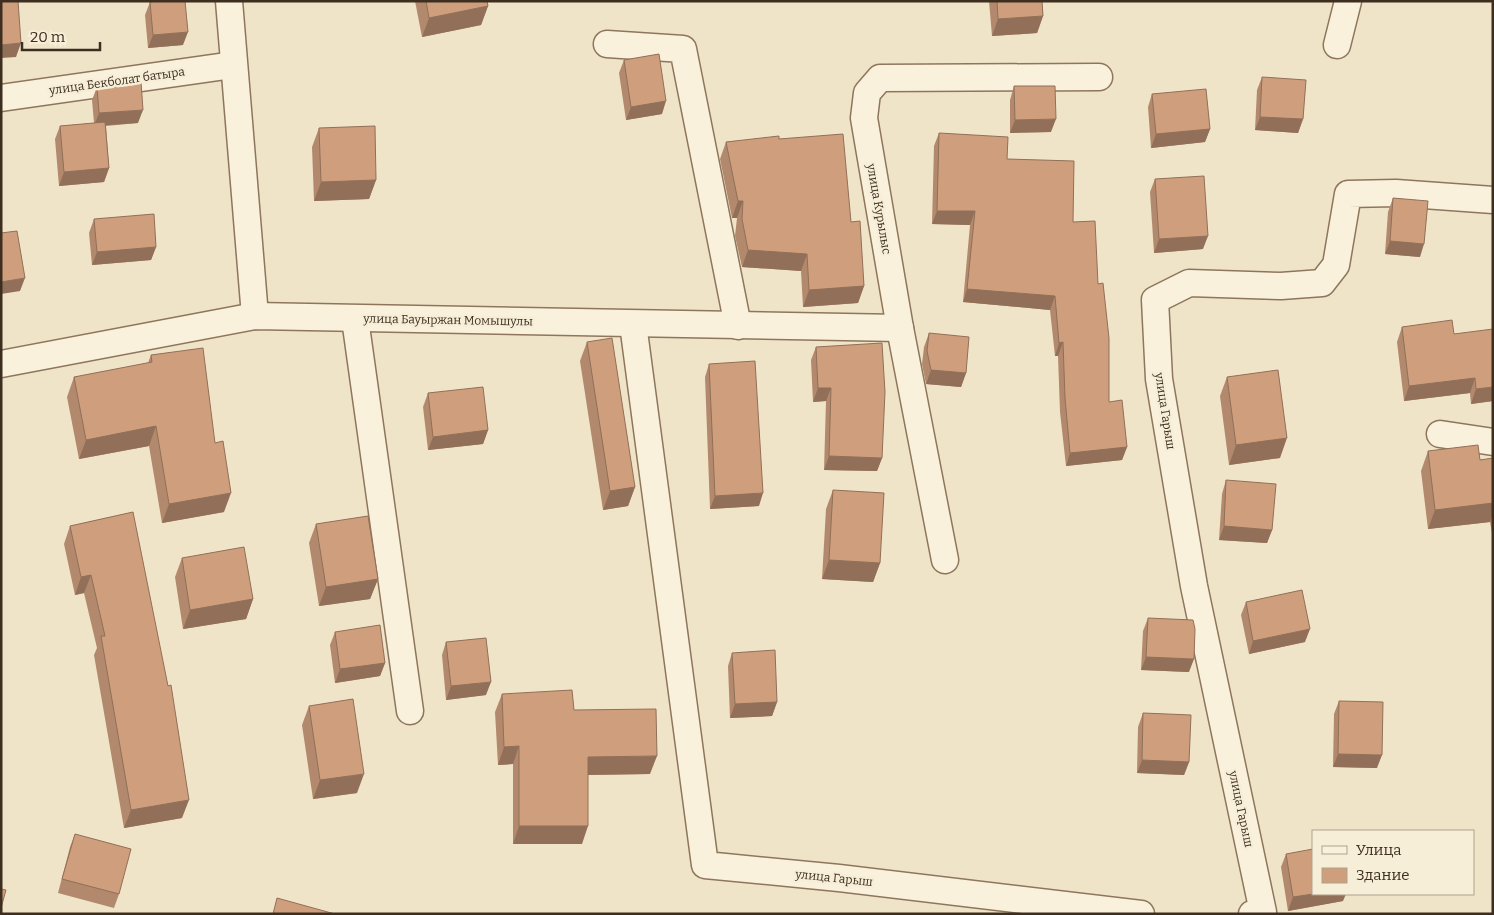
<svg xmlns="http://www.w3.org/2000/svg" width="1494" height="915" font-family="Bitter,serif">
	<rect width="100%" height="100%" fill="#f0e4c8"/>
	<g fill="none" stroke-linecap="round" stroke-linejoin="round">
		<defs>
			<g id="street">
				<path d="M229 1 255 316"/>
				<path d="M607 44 683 49 738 326"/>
				<path d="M1337 45 1348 1"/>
				<path d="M1 98 233 65"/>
				<path d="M355 319 410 711"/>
				<path d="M633 324 705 865 839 878 1141 914"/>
				<path d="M1 364 255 316 900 328"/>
				<path d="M1440 434 1493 442"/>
				<path d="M945 560 900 328 864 118 867 93 880 78 1099 77"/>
				<path d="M1252 914 1263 912 1194 586 1159 379 1155 300 1189 283 1281 286 1322 283 1336 265 1348 194 1396 193 1493 200"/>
			</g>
		</defs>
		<use href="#street" stroke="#8d765c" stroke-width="29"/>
		<use href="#street" stroke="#faf1dc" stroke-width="26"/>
	</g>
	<g fill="#b2896c">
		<path d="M415 1H487L488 6 481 25 422 37Z"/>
		<path d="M989 1H1042L1043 16 1037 33 992 36Z"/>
		<path d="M150 2 183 45 148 48 145 15Z"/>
		<path d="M624 60 662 114 626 120 619 73Z"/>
		<path d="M1262 77 1303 119 1298 133 1255 130 1257 90Z"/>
		<path d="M1014 86 1051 132 1010 133V100Z"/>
		<path d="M97 87 138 123 106 126 109 168 104 182 59 186 55 139 60 126 94 123 92 100Z"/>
		<path d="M1152 94 1210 129 1205 142 1151 148 1148 107Z"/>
		<path d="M319 128 376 180 369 199 314 201 312 147Z"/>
		<path d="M939 133 1007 159 1073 222 1098 284 1109 402 1127 447 1122 460 1066 466 1060 412 1058 356H1055L1050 310 963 302 970 225 932 224 934 146Z"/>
		<path d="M779 139 851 222 864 286 858 303 803 307 801 271 742 267 735 236 737 218H732L720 159 726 142Z"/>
		<path d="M1155 179 1203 249 1154 253 1150 192Z"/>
		<path d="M1393 198 1420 257 1385 254 1388 212Z"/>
		<path d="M94 219 156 247 151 260 92 265 89 233Z"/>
		<path d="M1402 327 1454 334 1493 401 1471 404 1470 393 1404 401 1397 342Z"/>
		<path d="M929 333 966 373 961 387 926 384 922 364 924 347Z"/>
		<path d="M587 342 635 487 628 506 603 510 580 361Z"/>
		<path d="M816 347 882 458 877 471 824 470 826 401 813 402 811 360Z"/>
		<path d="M151 355 224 512 162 523 149 446 79 459 67 397 74 377 148 363Z"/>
		<path d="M709 364 759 506 710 509 705 377Z"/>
		<path d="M1227 377 1280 458 1229 465 1220 396Z"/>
		<path d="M428 393 488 430 483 444 428 450 423 407Z"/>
		<path d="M1428 451 1480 460 1493 458V538L1490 522 1428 529 1421 471Z"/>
		<path d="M1226 480 1272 530 1267 543 1219 540 1222 494Z"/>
		<path d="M833 490 880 563 873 582 822 579 826 509Z"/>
		<path d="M133 512 182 818 124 828 94 655 97 648 84 593 75 595 64 544 70 526Z"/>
		<path d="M316 524 378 579 370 599 319 606 309 543Z"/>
		<path d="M182 558 253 599 246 619 183 629 175 577Z"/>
		<path d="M1246 602 1305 642 1249 654 1241 615Z"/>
		<path d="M1148 618 1189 672 1141 670 1143 631Z"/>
		<path d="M335 632 385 663 380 676 335 683 330 645Z"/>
		<path d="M446 642 486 695 446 700 442 655Z"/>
		<path d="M732 653 777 702 772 716 730 718 728 666Z"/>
		<path d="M502 694 574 710 650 774 588 775 582 844H513V764L498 765 495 712Z"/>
		<path d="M1339 701 1377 768 1333 767 1334 714Z"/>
		<path d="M309 706 357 793 313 799 302 725Z"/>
		<path d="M1143 713 1189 762 1184 775 1137 773 1138 727Z"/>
		<path d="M75 834 119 894 114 908 58 893 70 847Z"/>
		<path d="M1286 854 1343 901 1288 911 1281 867Z"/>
	</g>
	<g fill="#916f58">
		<path d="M488 6 481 25 422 37 429 18Z"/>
		<path d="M1043 16 1037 33 992 36 998 19Z"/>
		<path d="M188 32 183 45 148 48 153 35Z"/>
		<path d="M21 43 16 57 1 58V45Z"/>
		<path d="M666 101 662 114 626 120 631 107Z"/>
		<path d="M143 110 138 123 94 126 99 113Z"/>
		<path d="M1260 117 1303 119 1298 133 1255 130Z"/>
		<path d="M1056 119 1051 132 1010 133 1015 120Z"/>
		<path d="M1210 129 1205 142 1151 148 1156 134Z"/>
		<path d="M109 168 104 182 59 186 64 172Z"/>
		<path d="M376 180 369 199 314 201 321 182Z"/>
		<path d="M738 201H743L737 218H732Z"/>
		<path d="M937 211H975L970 225 932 224Z"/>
		<path d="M1208 236 1203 249 1154 253 1159 239Z"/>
		<path d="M1390 241 1424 244 1420 257 1385 254Z"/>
		<path d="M156 247 151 260 92 265 97 252Z"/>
		<path d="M748 250 807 254 801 271 742 267Z"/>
		<path d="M25 278 20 291 1 294V282Z"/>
		<path d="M864 286 858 303 803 307 809 290Z"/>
		<path d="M967 289 1055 296 1050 310 963 302Z"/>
		<path d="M1063 342 1058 356H1055L1059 343Z"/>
		<path d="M931 370 966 373 961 387 926 384Z"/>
		<path d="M1475 378 1470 393 1404 401 1409 386Z"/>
		<path d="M1493 387V401L1471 404 1476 389Z"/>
		<path d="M818 388H831L826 401 813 402Z"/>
		<path d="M156 426 149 446 79 459 86 440Z"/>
		<path d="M488 430 483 444 428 450 433 437Z"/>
		<path d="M1287 438 1280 458 1229 465 1236 445Z"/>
		<path d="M1127 447 1122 460 1066 466 1070 453Z"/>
		<path d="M829 456 882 458 877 471 824 470Z"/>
		<path d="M635 487 628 506 603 510 610 491Z"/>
		<path d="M231 493 224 512 162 523 169 504Z"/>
		<path d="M763 493 759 506 710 509 715 496Z"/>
		<path d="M1493 503V514L1490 522 1428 529 1435 510Z"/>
		<path d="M1224 526 1272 530 1267 543 1219 540Z"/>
		<path d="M829 560 880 563 873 582 822 579Z"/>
		<path d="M91 575 84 593 75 595 81 577Z"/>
		<path d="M378 579 370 599 319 606 326 587Z"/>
		<path d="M253 599 246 619 183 629 190 610Z"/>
		<path d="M1310 629 1305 642 1249 654 1253 641Z"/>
		<path d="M1146 657 1194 659 1189 672 1141 670Z"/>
		<path d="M385 663 380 676 335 683 340 669Z"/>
		<path d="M491 682 486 695 446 700 451 686Z"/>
		<path d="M777 702 772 716 730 718 735 704Z"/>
		<path d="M519 746 513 764 498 765 504 747Z"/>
		<path d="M1338 754 1382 755 1377 768 1333 767Z"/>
		<path d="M657 756 650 774 582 775 588 757Z"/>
		<path d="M1142 760 1189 762 1184 775 1137 773Z"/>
		<path d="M364 774 357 793 313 799 320 780Z"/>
		<path d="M189 800 182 818 124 828 131 810Z"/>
		<path d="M519 826H588L582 844H513Z"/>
		<path d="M1313 894H1346L1343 901 1288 911 1293 897Z"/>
	</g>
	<g fill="#cf9f7d" stroke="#916f58">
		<path d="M1 1H18L21 43 1 45Z"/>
		<path d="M157 1H185L188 32 153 35 150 2Z"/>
		<path d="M426 1H487L488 6 429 18Z"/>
		<path d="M997 1H1042L1043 16 998 19Z"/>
		<path d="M659 54 666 101 631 107 624 60Z"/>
		<path d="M1262 77 1306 80 1303 119 1260 117Z"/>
		<path d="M141 82 143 110 99 113 97 87Z"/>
		<path d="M1014 86H1055L1056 119 1015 120Z"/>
		<path d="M1206 89 1210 129 1156 134 1152 94Z"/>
		<path d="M105 122 109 168 64 172 60 126Z"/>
		<path d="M375 126 376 180 321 182 319 128Z"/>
		<path d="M939 133 1008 137 1007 159 1074 161 1073 222 1095 221 1098 284 1103 283 1109 338V402L1122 400 1127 447 1070 453 1065 398 1063 342 1059 343 1055 296 967 289 975 211H937Z"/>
		<path d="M843 134 851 222 860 221 864 286 809 290 807 254 748 250 742 219 743 201H738L726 142 779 136V139Z"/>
		<path d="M1204 176 1208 236 1159 239 1155 179Z"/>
		<path d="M1393 198 1428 201 1424 244 1390 241Z"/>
		<path d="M154 214 156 247 97 252 94 219Z"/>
		<path d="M17 231 25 278 1 282V233Z"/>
		<path d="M1452 320 1454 334 1493 329V387L1476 389 1475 378 1409 386 1402 327Z"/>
		<path d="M929 333 969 337 966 373 931 370 927 351Z"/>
		<path d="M612 338 635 487 610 491 587 342Z"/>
		<path d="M882 343 885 392 882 458 829 456 831 388H818L816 347Z"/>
		<path d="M203 348 215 443 223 441 231 493 169 504 156 426 86 440 74 377 152 362 151 355Z"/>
		<path d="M755 361 763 493 715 496 709 364Z"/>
		<path d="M1278 370 1287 438 1236 445 1227 377Z"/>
		<path d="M483 387 488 430 433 437 428 393Z"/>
		<path d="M1478 445 1480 460 1493 458V503L1435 510 1428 451Z"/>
		<path d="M1226 480 1276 484 1272 530 1224 526Z"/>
		<path d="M833 490 884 493 880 563 829 560Z"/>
		<path d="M133 512 168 686 171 685 189 800 131 810 101 636H105L91 575 81 577 70 526Z"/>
		<path d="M368 516 378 579 326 587 316 524Z"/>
		<path d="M244 547 253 599 190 610 182 558Z"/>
		<path d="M1302 590 1310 629 1253 641 1246 602Z"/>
		<path d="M1148 618 1193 620 1195 629 1194 659 1146 657Z"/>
		<path d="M380 625 385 663 340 669 335 632Z"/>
		<path d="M486 638 491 682 451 686 446 642Z"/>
		<path d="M775 650 777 702 735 704 732 653Z"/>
		<path d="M572 690 574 710 656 709 657 756 588 757V826H519V746L504 747 502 694Z"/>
		<path d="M353 699 364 774 320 780 309 706Z"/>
		<path d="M1339 701 1383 702 1382 755 1338 754Z"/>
		<path d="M1143 713 1191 715 1189 762 1142 760Z"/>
		<path d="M75 834 131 849 119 894 62 879Z"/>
		<path d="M1313 849V894L1293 897 1286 854Z"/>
		<path d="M1 889 6 890 1 908Z"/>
		<path d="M277 898 335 914H273Z"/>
	</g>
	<g text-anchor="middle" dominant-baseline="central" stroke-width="5" stroke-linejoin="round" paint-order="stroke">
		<g font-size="12" fill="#3d2e20" stroke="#f7eed8">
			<text transform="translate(117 81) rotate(-8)">улица Бекболат батыра</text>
			<text transform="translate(879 209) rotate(80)">улица Курылыс</text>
			<text transform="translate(448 320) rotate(1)">улица Бауыржан Момышулы</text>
			<text transform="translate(1165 411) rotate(81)">улица Гарыш</text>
			<text transform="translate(1241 809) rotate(78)">улица Гарыш</text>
			<text transform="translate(834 878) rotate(6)">улица Гарыш</text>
		</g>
	</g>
	<rect width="1494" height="915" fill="none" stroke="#3d2e20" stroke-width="5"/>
	<rect x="1312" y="830" width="162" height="65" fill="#f7eed8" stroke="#ada18e"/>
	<rect x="1322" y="846" width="25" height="8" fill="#faf1dc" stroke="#ada18e"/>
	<text x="1356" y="855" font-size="15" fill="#3d2e20">Улица</text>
	<rect x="1322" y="868" width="25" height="15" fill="#cf9f7d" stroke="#ada18e"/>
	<text x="1356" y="880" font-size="15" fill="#3d2e20">Здание</text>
	<path d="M22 42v8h78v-8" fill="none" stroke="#3d2e20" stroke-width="2.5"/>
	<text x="30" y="42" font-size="15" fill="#3d2e20" stroke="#f7eed8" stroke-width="4" paint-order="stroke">20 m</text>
</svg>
